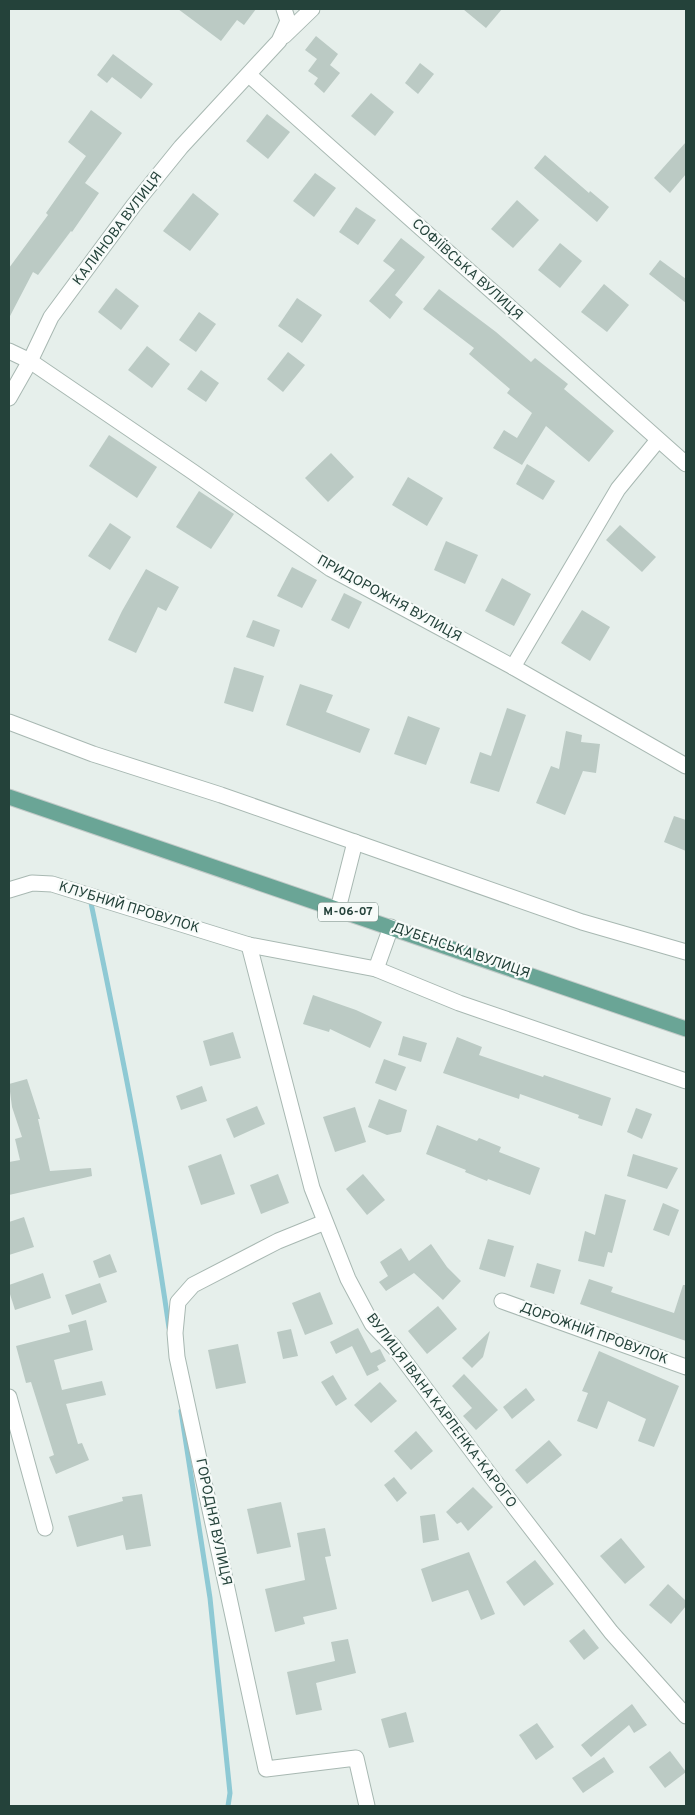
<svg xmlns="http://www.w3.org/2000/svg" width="695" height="1815" font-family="Overpass,sans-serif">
	<rect width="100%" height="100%" fill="#e6efeb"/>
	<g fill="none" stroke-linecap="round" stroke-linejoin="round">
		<g stroke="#8ec9d4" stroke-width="5">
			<path d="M91 903C120 1044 149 1186 169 1328"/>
			<path d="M181 1411 210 1598 230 1793 228 1806"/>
		</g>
	</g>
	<g fill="#bbcac4">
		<path d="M178 9H256L244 25 237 20 221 41Z"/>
		<path d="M463 9H502L486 28Z"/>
		<path d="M316 36 338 54 330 65 340 73 324 93 314 84 318 78 308 71 317 59 305 50Z"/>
		<path d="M113 54 153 84 141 99 112 77 107 83 97 75Z"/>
		<path d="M420 63 434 74 418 94 405 83Z"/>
		<path d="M371 93 394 112 375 136 351 116Z"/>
		<path d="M91 110 122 133 85 183 99 193 72 232 71 231 38 275 33 272 9 318V268L48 215 46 213 86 156 68 142Z"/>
		<path d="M267 114 290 132 268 159 246 141Z"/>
		<path d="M686 142V174L670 193 654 178Z"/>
		<path d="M545 155 589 193 590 191 609 207 597 222 534 168Z"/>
		<path d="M315 173 336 188 314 217 293 201Z"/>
		<path d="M193 193 219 214 190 251 163 231Z"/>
		<path d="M517 200 539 220 513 248 491 229Z"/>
		<path d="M356 207 376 220 358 245 339 232Z"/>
		<path d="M401 238 425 257 395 295 403 302 390 319 369 301 395 270 383 261Z"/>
		<path d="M560 243 582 261 560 288 538 270Z"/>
		<path d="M660 260 686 279V303L649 274Z"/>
		<path d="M604 284 629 305 607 332 581 312Z"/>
		<path d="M116 288 139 306 121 330 98 312Z"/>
		<path d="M439 289 496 332 531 362 535 358 568 384 564 389 614 431 589 462 546 426 522 465 493 448 504 430 517 438 532 413 507 393 510 389 469 354 474 348 423 309Z"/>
		<path d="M297 298 322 315 302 343 278 326Z"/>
		<path d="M199 312 216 324 196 352 179 340Z"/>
		<path d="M147 346 170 364 152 388 128 370Z"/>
		<path d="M288 352 305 365 283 392 267 379Z"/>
		<path d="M201 370 219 383 206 402 187 389Z"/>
		<path d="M109 435 157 467 137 498 89 466Z"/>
		<path d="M331 453 354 477 328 502 305 478Z"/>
		<path d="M527 464 555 481 543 500 516 484Z"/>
		<path d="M408 477 443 498 427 526 392 505Z"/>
		<path d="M199 491 234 514 211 549 176 527Z"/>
		<path d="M110 523 131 537 110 570 88 556Z"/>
		<path d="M620 525 656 557 642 572 606 540Z"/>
		<path d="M446 541 478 555 465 584 434 570Z"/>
		<path d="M292 567 317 580 302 608 277 596Z"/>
		<path d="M146 569 179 587 166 611 158 607 136 653 108 640 122 611Z"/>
		<path d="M502 578 531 594 514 626 485 611Z"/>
		<path d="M344 593 362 602 349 629 331 620Z"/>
		<path d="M582 610 610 627 590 661 561 643Z"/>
		<path d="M253 620 280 630 274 647 246 637Z"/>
		<path d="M234 667 264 676 253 712 224 703Z"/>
		<path d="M300 684 333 695 326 712 370 729 360 753 286 725Z"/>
		<path d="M507 708 526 715 499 792 470 783 480 752 491 756Z"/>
		<path d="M408 716 440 728 426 765 394 754Z"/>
		<path d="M566 731 582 735 581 742 600 744 596 773 583 771 565 815 536 803 551 766 559 769Z"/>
		<path d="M674 816 686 820V851L664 842Z"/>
		<path d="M313 995 356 1010 382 1022 370 1048 330 1029 329 1032 303 1024Z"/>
		<path d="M233 1032 241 1058 210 1066 203 1041Z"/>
		<path d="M403 1036 427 1043 421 1062 398 1055Z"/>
		<path d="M457 1037 482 1047 479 1055 543 1077 544 1075 611 1098 602 1126 578 1118 579 1115 520 1094 519 1099 443 1073Z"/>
		<path d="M384 1059 406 1067 396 1091 375 1083Z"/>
		<path d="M27 1079 40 1119H38L50 1171 91 1168 92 1176 9 1195V1162L20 1160 15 1139 22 1137 12 1107 9 1084Z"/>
		<path d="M202 1086 207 1101 181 1110 176 1096Z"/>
		<path d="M379 1099 407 1110 401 1132 387 1135 368 1127Z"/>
		<path d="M257 1106 265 1124 234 1138 226 1119Z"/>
		<path d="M355 1107 366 1142 335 1152 323 1117Z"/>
		<path d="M636 1108 652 1114 642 1139 627 1132Z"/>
		<path d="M437 1125 477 1141 479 1138 501 1147 499 1152 540 1168 530 1195 488 1179 487 1181 465 1172 466 1170 426 1154Z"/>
		<path d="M221 1154 235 1194 201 1205 188 1166Z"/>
		<path d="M633 1154 678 1168 667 1189 627 1176Z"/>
		<path d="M278 1174 289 1203 261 1214 250 1185Z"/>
		<path d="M363 1174 385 1200 367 1215 346 1189Z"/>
		<path d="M605 1194 626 1200 612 1253 608 1252 604 1267 578 1261 585 1231 595 1235Z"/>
		<path d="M663 1203 679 1210 669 1236 653 1230Z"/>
		<path d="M24 1217 34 1247 9 1255V1222Z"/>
		<path d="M488 1239 514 1246 505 1277 479 1269Z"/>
		<path d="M431 1244 447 1267 461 1281 443 1300 414 1273 386 1291 379 1282 388 1276 380 1262 401 1248 409 1261Z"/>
		<path d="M110 1254 117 1272 99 1278 93 1261Z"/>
		<path d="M537 1263 561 1270 554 1294 530 1287Z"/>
		<path d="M43 1273 51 1298 15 1310 9 1291V1285Z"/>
		<path d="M589 1279 613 1287 611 1292 674 1313 683 1285H686V1341L580 1304Z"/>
		<path d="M100 1283 107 1302 72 1315 65 1295Z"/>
		<path d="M320 1292 333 1324 305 1335 292 1303Z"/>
		<path d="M438 1306 457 1329 427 1354 408 1331Z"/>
		<path d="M86 1320 93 1350 54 1360 62 1390 102 1381 106 1395 66 1404 78 1444 82 1443 89 1460 56 1474 49 1457 54 1455 31 1382 26 1383 16 1346 70 1332 68 1325Z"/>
		<path d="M358 1328 371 1353 380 1349 386 1361 377 1366 379 1370 367 1376 352 1346 336 1354 330 1342Z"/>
		<path d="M291 1329 298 1356 283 1359 277 1332Z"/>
		<path d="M490 1331 483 1357 472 1368 462 1358Z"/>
		<path d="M238 1344 246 1383 216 1389 208 1350Z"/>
		<path d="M599 1351 679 1386 654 1447 638 1441 646 1419 608 1401 597 1429 577 1421 588 1393 582 1391Z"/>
		<path d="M464 1374 498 1410 476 1430 463 1416 472 1408 452 1386Z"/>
		<path d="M333 1375 347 1399 336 1406 321 1382Z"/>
		<path d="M380 1382 397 1401 371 1423 354 1405Z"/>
		<path d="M526 1388 535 1400 512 1419 503 1407Z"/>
		<path d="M416 1431 433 1451 411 1470 394 1451Z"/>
		<path d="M549 1440 562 1455 527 1484 515 1470Z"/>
		<path d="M394 1477 407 1493 397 1502 384 1485Z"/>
		<path d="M473 1487 493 1507 468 1531 461 1522 457 1524 446 1512Z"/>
		<path d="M142 1494 151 1546 126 1550 123 1535 77 1547 68 1516 123 1501 122 1497Z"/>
		<path d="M281 1502 291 1547 257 1554 247 1509Z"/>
		<path d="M435 1514 439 1540 423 1543 420 1516Z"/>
		<path d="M325 1528 331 1556 325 1557 337 1609 303 1617 305 1624 275 1632 265 1589 305 1580 297 1533Z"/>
		<path d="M621 1538 645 1567 625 1584 600 1556Z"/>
		<path d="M469 1552 495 1614 481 1620 468 1590 432 1602 421 1569Z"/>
		<path d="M535 1560 554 1584 524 1606 506 1582Z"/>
		<path d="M668 1584 686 1601V1606L671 1624 649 1605Z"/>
		<path d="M584 1629 599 1648 584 1660 569 1641Z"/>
		<path d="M348 1639 356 1673 316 1683 322 1710 296 1715 287 1672 335 1661 331 1642Z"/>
		<path d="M632 1704 647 1725 634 1733 629 1725 591 1757 581 1745Z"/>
		<path d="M406 1712 414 1742 389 1748 381 1719Z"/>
		<path d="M537 1723 554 1747 536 1760 519 1735Z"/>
		<path d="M670 1751 686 1772 665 1788 649 1767Z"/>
		<path d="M604 1757 614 1772 583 1793 572 1778Z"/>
	</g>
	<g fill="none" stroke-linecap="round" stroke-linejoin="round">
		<defs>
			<g id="street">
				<path d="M284 36 312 9"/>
				<path d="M249 75 686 464"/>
				<path d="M9 351 30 361 193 472 331 569 513 667 686 766"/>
				<path d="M9 398 30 361 51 317 134 205 181 147 279 41 288 21 284 9"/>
				<path d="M513 667 618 489 658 440"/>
				<path d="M9 722 93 754 221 795 582 922 686 952"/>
				<path d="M9 890 32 883 52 884 249 945 376 969 459 1003 686 1081"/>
				<path d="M338 909 355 842"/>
				<path d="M249 945 312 1188 348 1279 372 1324 394 1347 490 1475 611 1632 686 1716"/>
				<path d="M376 969 391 927"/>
				<path d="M325 1222 278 1241 193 1285 178 1302 175 1333 177 1357 266 1769 356 1758 367 1806"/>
				<path d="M502 1301 686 1367"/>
				<path d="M9 1397 45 1528"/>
			</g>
			<path id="primary" d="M9 797 686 1029"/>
		</defs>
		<use href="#street" stroke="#a8b8b2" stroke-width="17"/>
		<use href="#primary" stroke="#c2cac8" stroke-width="17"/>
		<use href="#street" stroke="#fff" stroke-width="15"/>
		<use href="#primary" stroke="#6aa596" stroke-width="15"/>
	</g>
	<g text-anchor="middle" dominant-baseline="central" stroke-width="4.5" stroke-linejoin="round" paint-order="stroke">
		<rect fill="#f7fbf9" stroke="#637a73" stroke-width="1" x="318" y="902.5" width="60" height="19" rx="4"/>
		<g font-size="12" font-weight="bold" fill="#24423a">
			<text x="348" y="912">М-06-07</text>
		</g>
		<g font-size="14" fill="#24423a" stroke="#f7fbf9">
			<text transform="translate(118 229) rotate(-53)">КАЛИНОВА ВУЛИЦЯ</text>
			<text transform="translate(467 270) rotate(42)">СОФІЇВСЬКА ВУЛИЦЯ</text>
			<text transform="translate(389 599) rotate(29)">ПРИДОРОЖНЯ ВУЛИЦЯ</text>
			<text transform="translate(129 908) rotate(17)">КЛУБНИЙ ПРОВУЛОК</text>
			<text transform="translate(461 951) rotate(19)">ДУБЕНСЬКА ВУЛИЦЯ</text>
			<text transform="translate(594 1334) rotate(20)">ДОРОЖНІЙ ПРОВУЛОК</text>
			<text transform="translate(441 1411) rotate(53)">ВУЛИЦЯ ІВАНА КАРПЕНКА-КАРОГО</text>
			<text transform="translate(213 1522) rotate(78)">ГОРОДНЯ ВУЛИЦЯ</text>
		</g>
	</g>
	<rect width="695" height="1815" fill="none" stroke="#24423a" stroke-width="20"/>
</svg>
